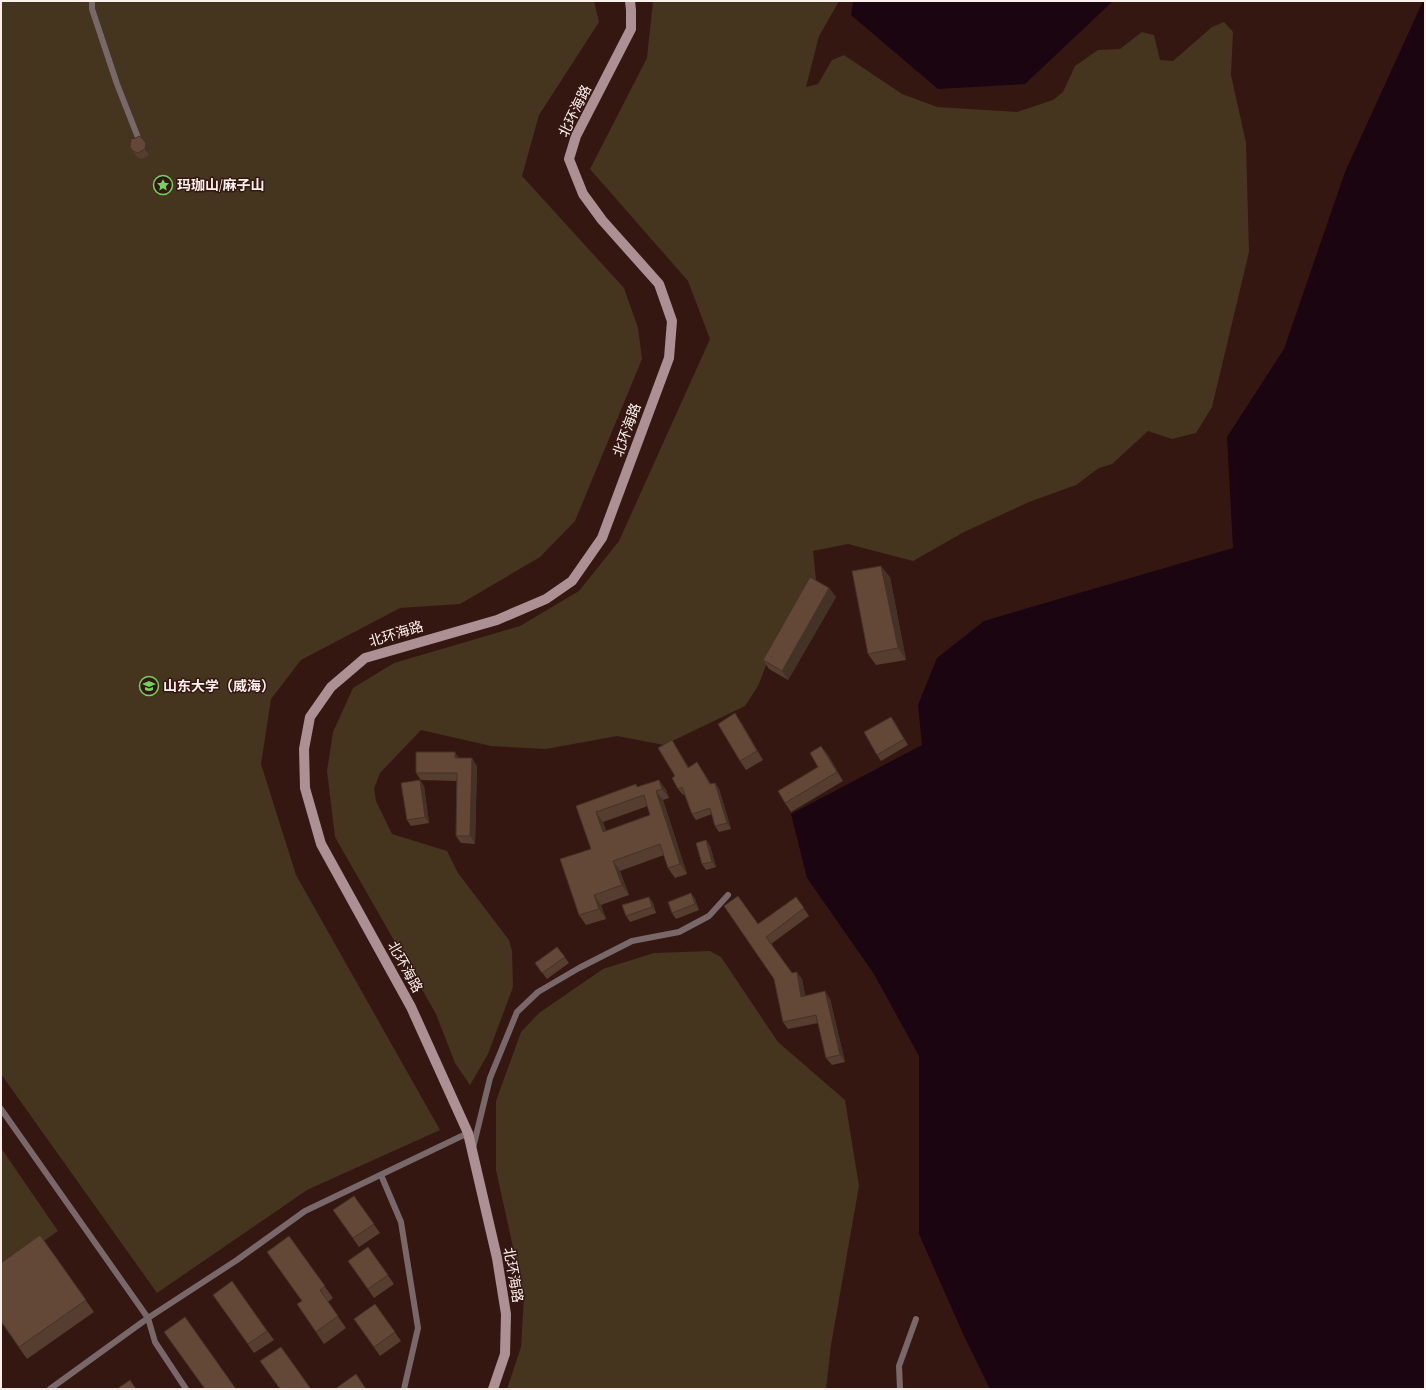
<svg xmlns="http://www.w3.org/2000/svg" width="1426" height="1390" font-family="Spectral,'Noto Sans SC',serif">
	<rect width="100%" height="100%" fill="#351712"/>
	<g fill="#45341e">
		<path d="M1 1H594L599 22 539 115 522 176 624 288 638 328 642 359 575 521 540 557 460 604 400 608 301 660 271 699 261 764 296 875 440 1130 307 1190 157 1293 1 1074Z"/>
		<path d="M653 1H837L838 3 819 36 806 87 818 84 832 60 844 55 902 94 937 107 1017 112 1053 100 1063 92 1075 66 1098 50 1120 49 1142 32 1154 35 1160 60 1173 61 1212 27 1224 22 1233 32 1231 75 1246 143 1249 252 1212 407 1196 433 1172 439 1148 431 1112 464 1099 468 1076 485 1029 502 964 532 913 561 848 544 813 551 816 580 767 663 758 686 745 706 664 745 617 736 546 749 491 746 421 730 380 773 374 789 376 801 392 834 447 851 458 873 509 940 512 951 513 987 488 1054 470 1085 455 1063 436 1014 335 837 327 771 333 732 353 688 394 663 520 626 579 591 619 541 710 339 688 281 590 169 647 58Z"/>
		<path d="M710 951 721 957 778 1042 845 1100 859 1186 831 1345 826 1389H507L521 1347 524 1297 496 1170V1101L521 1032 539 1013 603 969 654 953Z"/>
		<path d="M1 1148 58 1231 1 1271Z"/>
	</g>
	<g fill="#1a0511">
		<path d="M853 1H1113L1025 84 938 89 851 15Z"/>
		<path d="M1423 1H1425V1389H990L964 1336 919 1234V1056L874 974 807 878 791 814 922 745 918 705 937 658 984 621 1233 548 1227 437 1284 349 1345 172Z"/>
	</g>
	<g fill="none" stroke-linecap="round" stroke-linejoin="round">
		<g stroke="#79686a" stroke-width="6">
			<path d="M92 1V9L117 84 139 140"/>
			<path d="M1 1109 148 1318 155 1342 186 1389"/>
			<path d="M473 1148 490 1078 517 1012 538 992 579 968 632 941 679 932 709 916 728 895"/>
			<path d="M381 1175 401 1222 418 1328 404 1389"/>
			<path d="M50 1389 148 1318 237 1260 305 1211 468 1133"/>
			<path d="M900 1389 899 1366 916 1319"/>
		</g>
		<path stroke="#ac9094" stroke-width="10" d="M493 1389 505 1354 506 1314 497 1258 468 1133 411 1007 321 844 305 788 304 749 310 717 331 687 365 658 497 620 546 599 572 581 602 538 669 358 672 321 659 284 602 220 583 194 569 159 576 136 631 29V10L630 1"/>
	</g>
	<g fill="#553e2f" fill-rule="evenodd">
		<path d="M130 147 150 149 149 155 142 159 137 157Z"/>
		<path d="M890 577 906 660 876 665 868 654Z"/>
		<path d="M829 588 836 597 788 680 769 669 763 660Z"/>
		<path d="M891 717 908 745 881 761 877 755Z"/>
		<path d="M741 722 763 760 746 770 740 761Z"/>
		<path d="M672 740 689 768 697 762 711 784 715 783 719 789 731 829 719 832 715 826 712 814 696 820 692 814 684 794 683 795 678 789 675 776Z"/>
		<path d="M828 755 843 781 791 812 785 803 818 767Z"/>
		<path d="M459 758 477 766 475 844 461 843 456 836 457 781 421 780 416 773Z"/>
		<path d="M659 780 666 790 669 798 663 800 687 874 675 878 668 868 664 855 620 871 629 895 601 905 606 919 586 925 579 915 591 849 576 806ZM648 806 650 815 606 831 603 822Z"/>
		<path d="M424 786 429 823 411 826 407 820Z"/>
		<path d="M706 840 710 846 716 867 706 870 702 864Z"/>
		<path d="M691 893 695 899 699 910 676 919 672 913Z"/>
		<path d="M649 897 653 903 656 913 630 922 626 916Z"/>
		<path d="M796 897 809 916 771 944 792 973 802 979 805 996 830 999 845 1062 832 1065 826 1058 818 1023 788 1029 783 1022 774 979 758 924Z"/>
		<path d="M557 947 569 963 547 979 535 963Z"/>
		<path d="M354 1196 380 1233 359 1247 333 1210Z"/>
		<path d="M40 1235 94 1312 27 1359 1 1322Z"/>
		<path d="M289 1236 333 1298 328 1302 346 1328 324 1344 297 1304 302 1301Z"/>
		<path d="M368 1247 394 1284 374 1298 348 1261Z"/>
		<path d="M232 1281 274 1340 254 1353 213 1295Z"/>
		<path d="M375 1304 401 1341 380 1356 354 1319Z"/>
	</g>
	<g fill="#453226">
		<path d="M146 143 150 149 149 155 145 149Z"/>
		<path d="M881 566 890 577 906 660 898 648Z"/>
		<path d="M829 588 836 597 788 680 782 671Z"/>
		<path d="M735 713 741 722 763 760 757 751Z"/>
		<path d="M891 717 895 722 908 745 904 739Z"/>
		<path d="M672 740 676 746 693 774 688 768Z"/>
		<path d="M821 746 828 755 843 781 837 772Z"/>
		<path d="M455 752 460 760 455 758Z"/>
		<path d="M472 758 477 766 475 844 470 836Z"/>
		<path d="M420 780 424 786 429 823 425 817Z"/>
		<path d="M659 780 666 790 669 798 662 789Z"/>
		<path d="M715 783 719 789 731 829 727 823Z"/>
		<path d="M656 791 663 800 687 874 680 864Z"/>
		<path d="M596 812 603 822 610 842 603 832Z"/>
		<path d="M706 840 710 846 716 867 712 862Z"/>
		<path d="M613 861 620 871 629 895 622 885Z"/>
		<path d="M691 893 695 899 699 910 695 904Z"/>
		<path d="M594 895 601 905 606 919 599 909Z"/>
		<path d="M649 897 653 903 656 913 652 907Z"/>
		<path d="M797 972 802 979 807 1004 801 997Z"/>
		<path d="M825 991 830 999 845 1062 840 1055Z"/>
	</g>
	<g fill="#634837" stroke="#453226" fill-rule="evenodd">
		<path d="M139 136 141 137 146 143 145 149 138 153 133 151 130 147 131 139 136 138Z"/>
		<path d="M881 566 898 648 868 654 852 571Z"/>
		<path d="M810 577 829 588 782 671 763 660Z"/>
		<path d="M735 713 757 751 740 761 718 724Z"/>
		<path d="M891 717 904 739 877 755 864 732Z"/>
		<path d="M672 740 688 768 697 762 710 784 715 783 727 823 715 826 710 808 692 814 682 787 678 789 672 778 675 776 658 748Z"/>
		<path d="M821 746 837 772 785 803 778 791 818 767 810 753Z"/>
		<path d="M416 752H455V758H472L470 836H456L457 773H416Z"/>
		<path d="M420 780 425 817 407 820 401 783Z"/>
		<path d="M659 780 662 789 656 791 680 864 668 868 660 844 613 861 622 885 594 895 599 909 579 915 560 859 591 849 576 806 636 784 637 787ZM644 795 650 815 603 832 596 812Z"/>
		<path d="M706 840 712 862 702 864 696 843Z"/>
		<path d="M691 893 695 904 672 913 668 902Z"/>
		<path d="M738 896 758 924 796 897 804 908 766 937 792 973 797 972 801 997 825 991 840 1055 826 1058 816 1015 783 1022 774 979 724 906Z"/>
		<path d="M649 897 652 907 626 916 622 905Z"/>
		<path d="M557 947 565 957 542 973 535 963Z"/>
		<path d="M354 1196 374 1224 353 1238 333 1210Z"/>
		<path d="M40 1235 86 1300 19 1347 1 1321V1263Z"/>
		<path d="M289 1236 325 1286 320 1290 338 1316 316 1332 297 1304 302 1301 267 1252Z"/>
		<path d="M368 1247 388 1275 368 1289 348 1261Z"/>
		<path d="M232 1281 267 1331 248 1344 213 1295Z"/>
		<path d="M375 1304 395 1332 374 1347 354 1319Z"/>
		<path d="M185 1317 236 1389H205L164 1332Z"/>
		<path d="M281 1347 311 1389H280L260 1361Z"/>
		<path d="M356 1374 366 1389H335Z"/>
		<path d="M130 1380 136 1389H117Z"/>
	</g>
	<defs>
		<symbol id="sight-ring" viewBox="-11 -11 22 22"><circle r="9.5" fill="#351712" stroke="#72d25d" stroke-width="1.5"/><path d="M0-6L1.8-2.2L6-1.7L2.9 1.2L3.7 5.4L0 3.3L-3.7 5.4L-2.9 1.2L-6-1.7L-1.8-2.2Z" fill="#72d25d"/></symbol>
		<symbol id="university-ring" viewBox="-11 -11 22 22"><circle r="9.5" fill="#351712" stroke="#72d25d" stroke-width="1.5"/><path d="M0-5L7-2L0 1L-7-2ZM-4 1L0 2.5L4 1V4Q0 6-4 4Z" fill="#72d25d"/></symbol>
	</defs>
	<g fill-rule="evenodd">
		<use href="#sight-ring" x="152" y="174" width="22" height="22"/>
		<use href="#university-ring" x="138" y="675" width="22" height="22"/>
	</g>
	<g text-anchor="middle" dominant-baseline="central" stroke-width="3" stroke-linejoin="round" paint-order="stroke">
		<g font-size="14" fill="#fcefec" stroke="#351712">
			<text transform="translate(575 111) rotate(-64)">北环海路</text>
			<text transform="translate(627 430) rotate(-70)">北环海路</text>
			<text transform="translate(396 634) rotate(-17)">北环海路</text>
			<text transform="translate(405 967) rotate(61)">北环海路</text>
			<text transform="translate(513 1275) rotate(80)">北环海路</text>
		</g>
		<g font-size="14" font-weight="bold" fill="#fcefec" stroke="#351712" text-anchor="start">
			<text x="177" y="185">玛珈山/麻子山</text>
			<text x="163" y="686">山东大学（威海）</text>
		</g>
	</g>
	<rect width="1426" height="1390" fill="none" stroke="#fcefec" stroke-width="4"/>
</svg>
